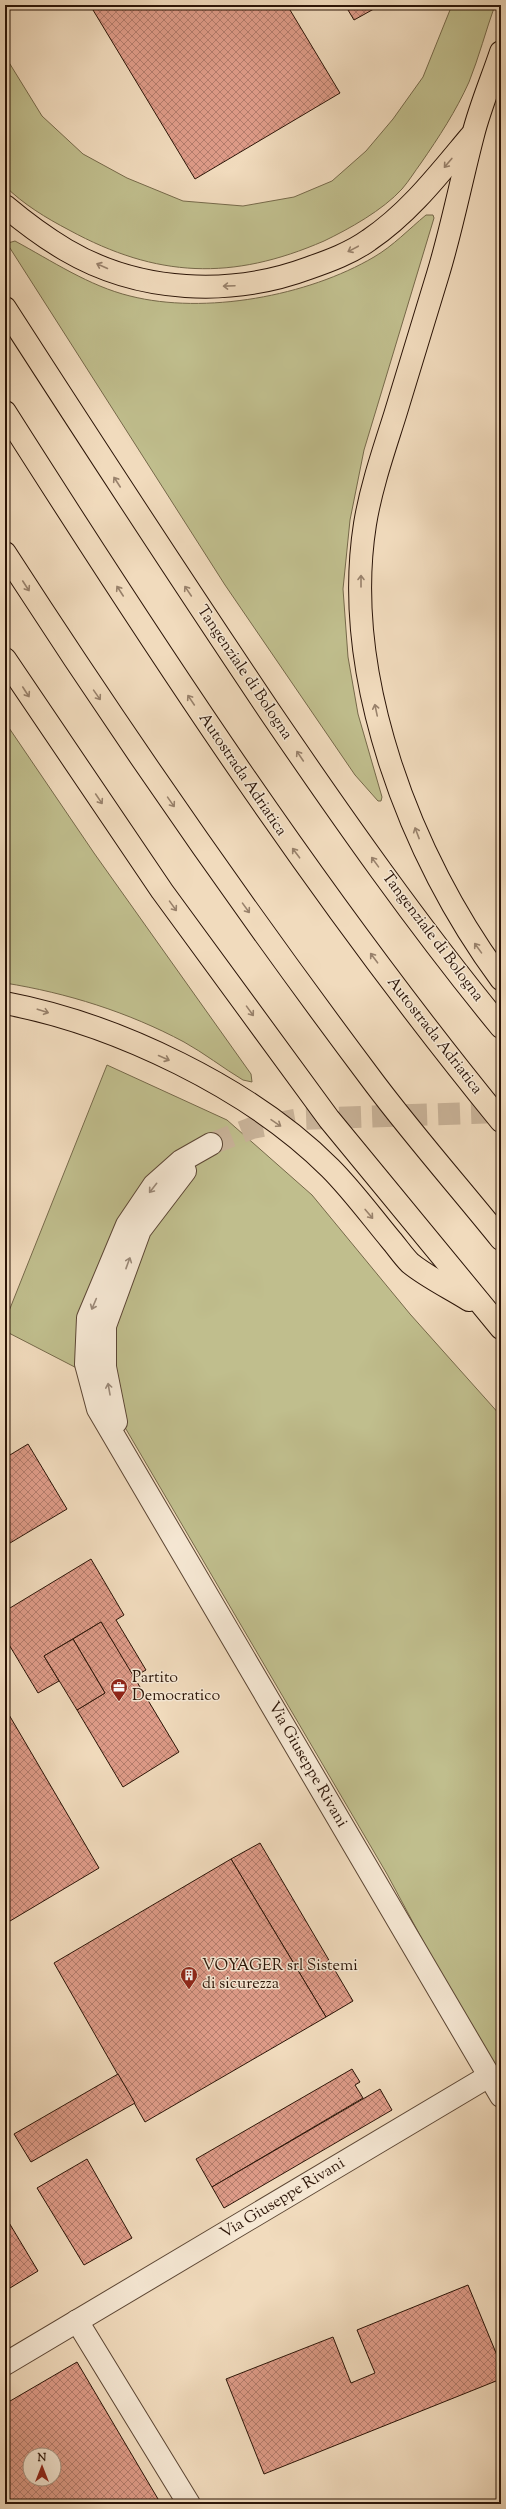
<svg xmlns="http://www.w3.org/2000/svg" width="506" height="2509" font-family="'Sorts Mill Goudy',serif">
	<defs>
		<pattern id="building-cross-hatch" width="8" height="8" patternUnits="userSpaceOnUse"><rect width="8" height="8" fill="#de9b88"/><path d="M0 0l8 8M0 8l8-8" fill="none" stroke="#b47d6d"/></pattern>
	</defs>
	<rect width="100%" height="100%" fill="#f1dbbd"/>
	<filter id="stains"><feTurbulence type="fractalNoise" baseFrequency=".005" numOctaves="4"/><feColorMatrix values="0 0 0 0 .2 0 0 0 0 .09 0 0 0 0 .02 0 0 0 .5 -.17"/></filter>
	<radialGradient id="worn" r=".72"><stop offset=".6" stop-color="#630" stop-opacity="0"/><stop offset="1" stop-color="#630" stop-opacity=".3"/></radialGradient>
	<g fill="#c0be8d" stroke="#76694a">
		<path d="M452 5H495C486 30 479 57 469 82 456 111 439 137 421 163 415 171 409 181 402 189 383 210 349 229 324 241 232 281 157 278 69 230 46 218 23 204 5 186V56L42 116 83 154 127 178 183 201 243 206 294 197 332 181 366 151 393 119 423 77Z"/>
		<path d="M426 215H433L434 218 364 450 350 520 343 589 348 657 358 714 382 797 381 801H378L355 775 225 585 8 245V243L15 241C52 261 89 286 130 296 205 315 308 296 374 257 393 246 409 229 426 215Z"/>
		<path d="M5 722 94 853 251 1074 252 1082 243 1080C223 1068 204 1053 184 1042 128 1012 67 993 5 983Z"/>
		<path d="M107 1065 227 1120 312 1195 410 1314 501 1416V2086L387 1874 96 1378 5 1331V1321Z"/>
	</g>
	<g fill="url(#building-cross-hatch)" stroke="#2b1407" fill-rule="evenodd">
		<path d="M90 5H287L340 93 195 179Z"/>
		<path d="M345 5H381L354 20Z"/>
		<path d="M28 1444 67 1509 5 1546V1458Z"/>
		<path d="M91 1559 124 1615 116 1620 146 1670 133 1677 101 1622 44 1656 59 1681 38 1693 5 1638V1611Z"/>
		<path d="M101 1622 179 1752 123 1787 77 1710 105 1693 73 1639Z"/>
		<path d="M73 1639 105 1693 77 1710 44 1656Z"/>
		<path d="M5 1708 99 1868 5 1924Z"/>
		<path d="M260 1843 353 2001 326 2017 231 1859Z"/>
		<path d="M231 1859 326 2017 145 2122 54 1963Z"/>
		<path d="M352 2069 360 2082 355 2085 363 2098 212 2187 196 2159Z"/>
		<path d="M118 2074 135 2103 31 2162 14 2134Z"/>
		<path d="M380 2089 392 2110 224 2208 212 2187Z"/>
		<path d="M87 2159 132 2238 84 2265 37 2188Z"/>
		<path d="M5 2216 38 2271 5 2291Z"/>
		<path d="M468 2285 501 2365V2379L264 2474 226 2379 333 2337 351 2383 375 2373 357 2330Z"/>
		<path d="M77 2362 161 2504H5V2404ZM30 2455H54V2479H30Z"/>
	</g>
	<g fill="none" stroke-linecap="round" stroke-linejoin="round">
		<path stroke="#c9b399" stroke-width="22" stroke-dasharray="22 11" stroke-linecap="butt" d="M211 1144 252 1128 300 1119 501 1112"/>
		<defs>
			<g id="street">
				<path d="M211 1144 181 1161 154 1185 127 1225 88 1318 86 1364 98 1409 501 2096"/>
				<path d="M116 1422 105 1367V1326L140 1230 185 1171"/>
				<path d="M77 2321 189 2504"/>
				<path d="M5 2364 489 2076"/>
			</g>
			<g id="highway">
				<path d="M501 52C492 79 480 107 473 135 461 181 452 228 438 274 424 321 409 368 395 415 384 450 371 487 365 524 341 676 411 858 501 979"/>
				<path d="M5 206C24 222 44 237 66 250 139 293 231 297 309 268 329 261 351 253 369 240 409 213 439 174 470 137"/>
				<path d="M5 308C92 443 180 578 270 712 343 819 418 926 501 1027"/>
				<path d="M5 412C160 656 318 897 501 1121"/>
				<path d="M5 553C122 734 245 911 375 1084 415 1137 459 1187 501 1239"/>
				<path d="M5 659 162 891 329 1119 501 1328"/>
				<path d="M5 1003C116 1024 250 1088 330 1168 352 1190 371 1216 391 1240 397 1247 403 1256 410 1263 427 1277 450 1288 469 1300"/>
			</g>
		</defs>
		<use href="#street" stroke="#5c4634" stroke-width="24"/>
		<use href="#highway" stroke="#2b1407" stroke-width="24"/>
		<use href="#street" stroke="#f6e8d4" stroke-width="22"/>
		<use href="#highway" stroke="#f1dbbd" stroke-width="22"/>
	</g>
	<defs><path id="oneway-shaft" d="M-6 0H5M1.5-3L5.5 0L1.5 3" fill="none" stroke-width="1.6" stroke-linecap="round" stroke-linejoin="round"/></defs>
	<g stroke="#98816b">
		<use href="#oneway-shaft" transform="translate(448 163) rotate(130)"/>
		<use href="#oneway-shaft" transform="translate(353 249) rotate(152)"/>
		<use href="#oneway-shaft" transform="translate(102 266) rotate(-156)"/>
		<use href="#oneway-shaft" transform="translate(229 286) rotate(178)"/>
		<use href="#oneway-shaft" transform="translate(117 482) rotate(-123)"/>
		<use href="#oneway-shaft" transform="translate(361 581) rotate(-90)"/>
		<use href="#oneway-shaft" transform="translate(26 586) rotate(57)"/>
		<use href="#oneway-shaft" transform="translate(120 591) rotate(-123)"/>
		<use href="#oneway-shaft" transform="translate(188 591) rotate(-124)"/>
		<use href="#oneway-shaft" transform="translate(26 692) rotate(57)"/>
		<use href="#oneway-shaft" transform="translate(97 695) rotate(55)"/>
		<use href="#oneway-shaft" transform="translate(191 700) rotate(-124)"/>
		<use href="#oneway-shaft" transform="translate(376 710) rotate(-102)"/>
		<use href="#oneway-shaft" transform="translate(300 756) rotate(-124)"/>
		<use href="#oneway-shaft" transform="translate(99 799) rotate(56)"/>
		<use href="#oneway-shaft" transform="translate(171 802) rotate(55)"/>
		<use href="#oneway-shaft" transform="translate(417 833) rotate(-111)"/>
		<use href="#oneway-shaft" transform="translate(296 853) rotate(-127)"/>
		<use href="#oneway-shaft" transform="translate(375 862) rotate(-126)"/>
		<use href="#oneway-shaft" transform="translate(173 906) rotate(54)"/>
		<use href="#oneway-shaft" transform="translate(246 908) rotate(54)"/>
		<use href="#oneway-shaft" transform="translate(478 948) rotate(-126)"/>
		<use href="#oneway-shaft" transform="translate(374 958) rotate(-127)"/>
		<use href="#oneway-shaft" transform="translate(43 1011) rotate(18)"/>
		<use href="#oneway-shaft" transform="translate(250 1011) rotate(54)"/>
		<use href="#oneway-shaft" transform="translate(164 1058) rotate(24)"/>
		<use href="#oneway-shaft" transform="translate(276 1123) rotate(34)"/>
		<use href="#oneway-shaft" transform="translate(369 1214) rotate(50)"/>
	</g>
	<g stroke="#9b8978">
		<use href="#oneway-shaft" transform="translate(153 1188) rotate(128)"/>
		<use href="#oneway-shaft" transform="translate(128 1263) rotate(-70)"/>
		<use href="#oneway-shaft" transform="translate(94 1304) rotate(113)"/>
		<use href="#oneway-shaft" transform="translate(109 1389) rotate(-100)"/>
	</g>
	<defs>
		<symbol id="office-pin" viewBox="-11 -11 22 30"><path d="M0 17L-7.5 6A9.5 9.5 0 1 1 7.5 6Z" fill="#8f2418" stroke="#f6e8d4"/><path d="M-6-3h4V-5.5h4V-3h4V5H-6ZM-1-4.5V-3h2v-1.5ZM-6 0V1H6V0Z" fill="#fff"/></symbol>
		<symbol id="building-pin" viewBox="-11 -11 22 30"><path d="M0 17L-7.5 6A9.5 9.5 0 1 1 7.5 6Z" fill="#8f2418" stroke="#f6e8d4"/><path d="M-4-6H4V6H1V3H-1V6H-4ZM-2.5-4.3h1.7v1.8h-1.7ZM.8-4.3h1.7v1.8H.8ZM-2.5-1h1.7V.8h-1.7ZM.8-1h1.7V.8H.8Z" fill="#fff"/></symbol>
	</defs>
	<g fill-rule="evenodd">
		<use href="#office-pin" x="109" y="1677" width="20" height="27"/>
		<use href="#building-pin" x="179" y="1965" width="20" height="27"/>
	</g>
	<g text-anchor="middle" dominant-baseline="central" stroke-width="3" stroke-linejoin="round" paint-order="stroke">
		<g font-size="16" fill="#2b1407" stroke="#f6e8d4">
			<text transform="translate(244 673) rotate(56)">Tangenziale di Bologna</text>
			<text transform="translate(242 775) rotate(56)">Autostrada Adriatica</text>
			<text transform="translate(432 937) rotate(53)">Tangenziale di Bologna</text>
			<text transform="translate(434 1036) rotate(52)">Autostrada Adriatica</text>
			<text transform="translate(307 1765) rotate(60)">Via Giuseppe Rivani</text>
			<text transform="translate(283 2199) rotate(-31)">Via Giuseppe Rivani</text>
		</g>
		<g font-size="16" fill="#2b1407" stroke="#f6e8d4" text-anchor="start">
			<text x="132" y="1678">Partito<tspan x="132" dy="18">Democratico</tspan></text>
			<text x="202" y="1966">VOYAGER srl Sistemi<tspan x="202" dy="18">di sicurezza</tspan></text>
		</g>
	</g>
	<rect width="506" height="2509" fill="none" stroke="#f1dbbd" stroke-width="20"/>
	<rect x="6" y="6" width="494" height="2497" fill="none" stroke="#2b1407" stroke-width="2"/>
	<rect x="10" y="10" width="486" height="2489" fill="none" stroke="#2b1407"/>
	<g transform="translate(42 2467)"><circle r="19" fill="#f6e8d4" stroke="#a59382"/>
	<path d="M0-3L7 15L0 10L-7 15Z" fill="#8f2418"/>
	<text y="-6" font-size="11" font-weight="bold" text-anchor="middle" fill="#2b1407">N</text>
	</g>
	<rect width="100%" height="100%" filter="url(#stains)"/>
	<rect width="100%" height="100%" fill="url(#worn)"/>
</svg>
